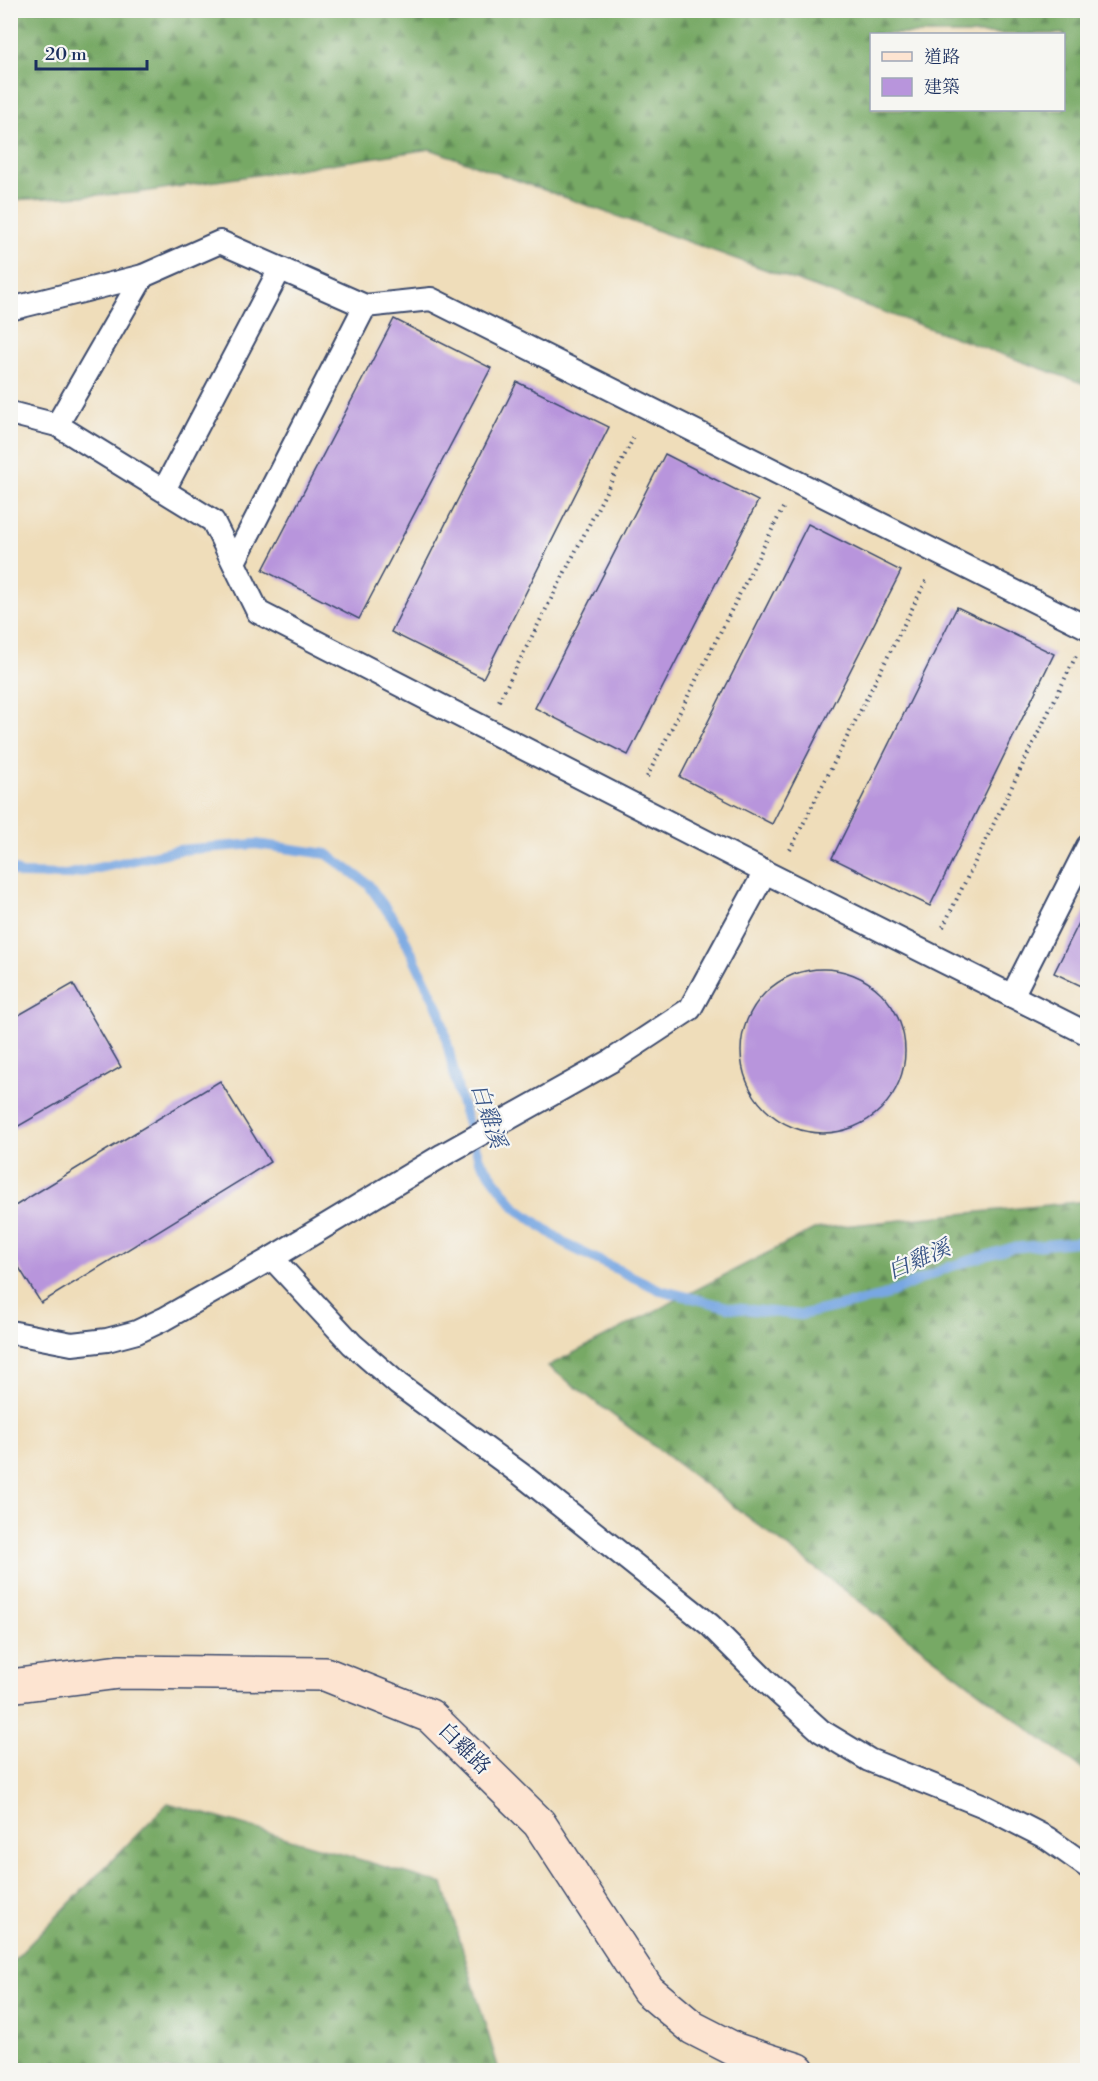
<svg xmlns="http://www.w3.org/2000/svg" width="1098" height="2081" font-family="'Libre Bodoni','Noto Serif TC',serif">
	<defs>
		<pattern id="forest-firs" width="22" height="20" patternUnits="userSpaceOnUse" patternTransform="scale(1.5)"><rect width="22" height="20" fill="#77a965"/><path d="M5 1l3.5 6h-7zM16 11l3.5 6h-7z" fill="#618a56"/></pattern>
	</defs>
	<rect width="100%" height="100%" fill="#f6f6f2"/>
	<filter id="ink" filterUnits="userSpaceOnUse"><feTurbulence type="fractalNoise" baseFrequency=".0167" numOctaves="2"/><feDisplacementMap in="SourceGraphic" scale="12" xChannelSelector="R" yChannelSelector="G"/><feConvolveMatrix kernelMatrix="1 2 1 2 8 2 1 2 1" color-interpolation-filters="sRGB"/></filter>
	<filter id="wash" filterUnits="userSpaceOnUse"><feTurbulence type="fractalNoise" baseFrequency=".008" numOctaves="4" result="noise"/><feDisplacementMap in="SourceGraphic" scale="24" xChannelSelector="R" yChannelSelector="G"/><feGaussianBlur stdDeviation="1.35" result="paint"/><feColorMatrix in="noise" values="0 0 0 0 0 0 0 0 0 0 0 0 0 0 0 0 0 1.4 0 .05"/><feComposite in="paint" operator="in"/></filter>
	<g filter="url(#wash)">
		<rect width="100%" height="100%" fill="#efddba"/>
		<g fill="url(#forest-firs)" stroke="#496c62" stroke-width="1.5" fill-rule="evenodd">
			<path d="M11 10 1087 11V385L430 149 136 193 11 200ZM872 34H1064V110H872Z"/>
			<path d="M1087 1201H1088L1087 1773 548 1366 814 1229Z"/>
			<path d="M168 1803 443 1884 499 2070H11V1963Z"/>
		</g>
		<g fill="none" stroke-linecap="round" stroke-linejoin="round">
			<path stroke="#78a7e2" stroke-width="10" d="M10 868 21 874 67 875 179 850 256 844 327 854 368 884 399 927 440 1012 459 1095 479 1159 516 1208 569 1246 660 1290 732 1308 800 1315 881 1297 949 1267 1011 1248 1088 1241"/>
		</g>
		<g id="blocks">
			<g fill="#b895dc">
				<path d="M394 319 491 368 359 619 263 570Z"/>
				<path d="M517 382 609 427 483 678 391 632Z"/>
				<path d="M665 454 758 501 628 755 535 708Z"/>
				<path d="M808 524 901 571 772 824 680 777Z"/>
				<path d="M957 607 1054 654 930 906 832 858Z"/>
				<path d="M1088 905V989L1054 973Z"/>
				<circle cx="823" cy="1051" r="82"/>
				<path d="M73 984 121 1067 10 1131V1020Z"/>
				<path d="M220 1081 270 1162 41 1303 10 1253V1209Z"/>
			</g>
		</g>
	</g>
	<g filter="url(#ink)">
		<use href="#blocks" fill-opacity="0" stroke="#3b496c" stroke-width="1.5"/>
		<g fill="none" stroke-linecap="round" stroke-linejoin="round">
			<defs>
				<g id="lane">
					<path d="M10 309 143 276 220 242 365 306 431 299 1088 628"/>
					<path d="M10 413 57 425 213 521 258 612 765 872 690 1009 611 1061 443 1155 272 1258 164 1319 137 1332 107 1340 72 1344 10 1332"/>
					<path d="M57 425 143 276"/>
					<path d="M164 490 280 269"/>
					<path d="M234 562 365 306"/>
					<path d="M765 872 1088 1034"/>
					<path d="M1012 996 1088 846"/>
					<path d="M272 1258 352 1344 398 1384 522 1475 710 1625 768 1683 821 1731 869 1760 984 1806 1047 1838 1088 1867"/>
				</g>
				<path id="secondary" d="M10 1686 119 1672 325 1674 430 1716 539 1823 648 1990 693 2028 736 2050 798 2070"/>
			</defs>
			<use href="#lane" stroke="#3b496c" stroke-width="26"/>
			<use href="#secondary" stroke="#3b496c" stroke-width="36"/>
			<g stroke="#3b496c" stroke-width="4" stroke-dasharray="1.5 4.5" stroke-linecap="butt">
				<path d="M499 701 635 435"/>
				<path d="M647 777 783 508"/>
				<path d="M790 850 926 581"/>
				<path d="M943 927 1077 654"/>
			</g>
			<use href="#lane" stroke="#fff" stroke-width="22"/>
			<use href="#secondary" stroke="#fde4d1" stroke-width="33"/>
		</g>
	</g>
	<g text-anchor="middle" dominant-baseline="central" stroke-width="4.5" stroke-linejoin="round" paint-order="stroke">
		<g font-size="21" fill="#1b2f5e" stroke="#f6f6f2">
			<text transform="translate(464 1749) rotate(45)">白雞路</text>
		</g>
		<g font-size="22" font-style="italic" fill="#375386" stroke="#f6f6f2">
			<text transform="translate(488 1116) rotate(72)">白雞溪</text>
			<text transform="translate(919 1260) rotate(-23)">白雞溪</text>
		</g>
	</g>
	<rect width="1098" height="2081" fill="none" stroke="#f6f6f2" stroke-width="36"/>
	<rect x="870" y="33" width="195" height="78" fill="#f6f6f2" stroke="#9ea6b7" stroke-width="1.5"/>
	<rect x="882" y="52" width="30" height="9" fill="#fde4d1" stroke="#9ea6b7" stroke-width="1.5"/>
	<text x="924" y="63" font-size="18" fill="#1b2f5e">道路</text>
	<rect x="882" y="78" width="30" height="18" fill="#b895dc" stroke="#9ea6b7" stroke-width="1.5"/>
	<text x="924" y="93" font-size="18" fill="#1b2f5e">建築</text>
	<path d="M36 60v9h111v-9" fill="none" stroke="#1b2f5e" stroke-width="3"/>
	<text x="45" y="60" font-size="18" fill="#1b2f5e" stroke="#f6f6f2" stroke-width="4.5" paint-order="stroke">20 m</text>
</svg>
